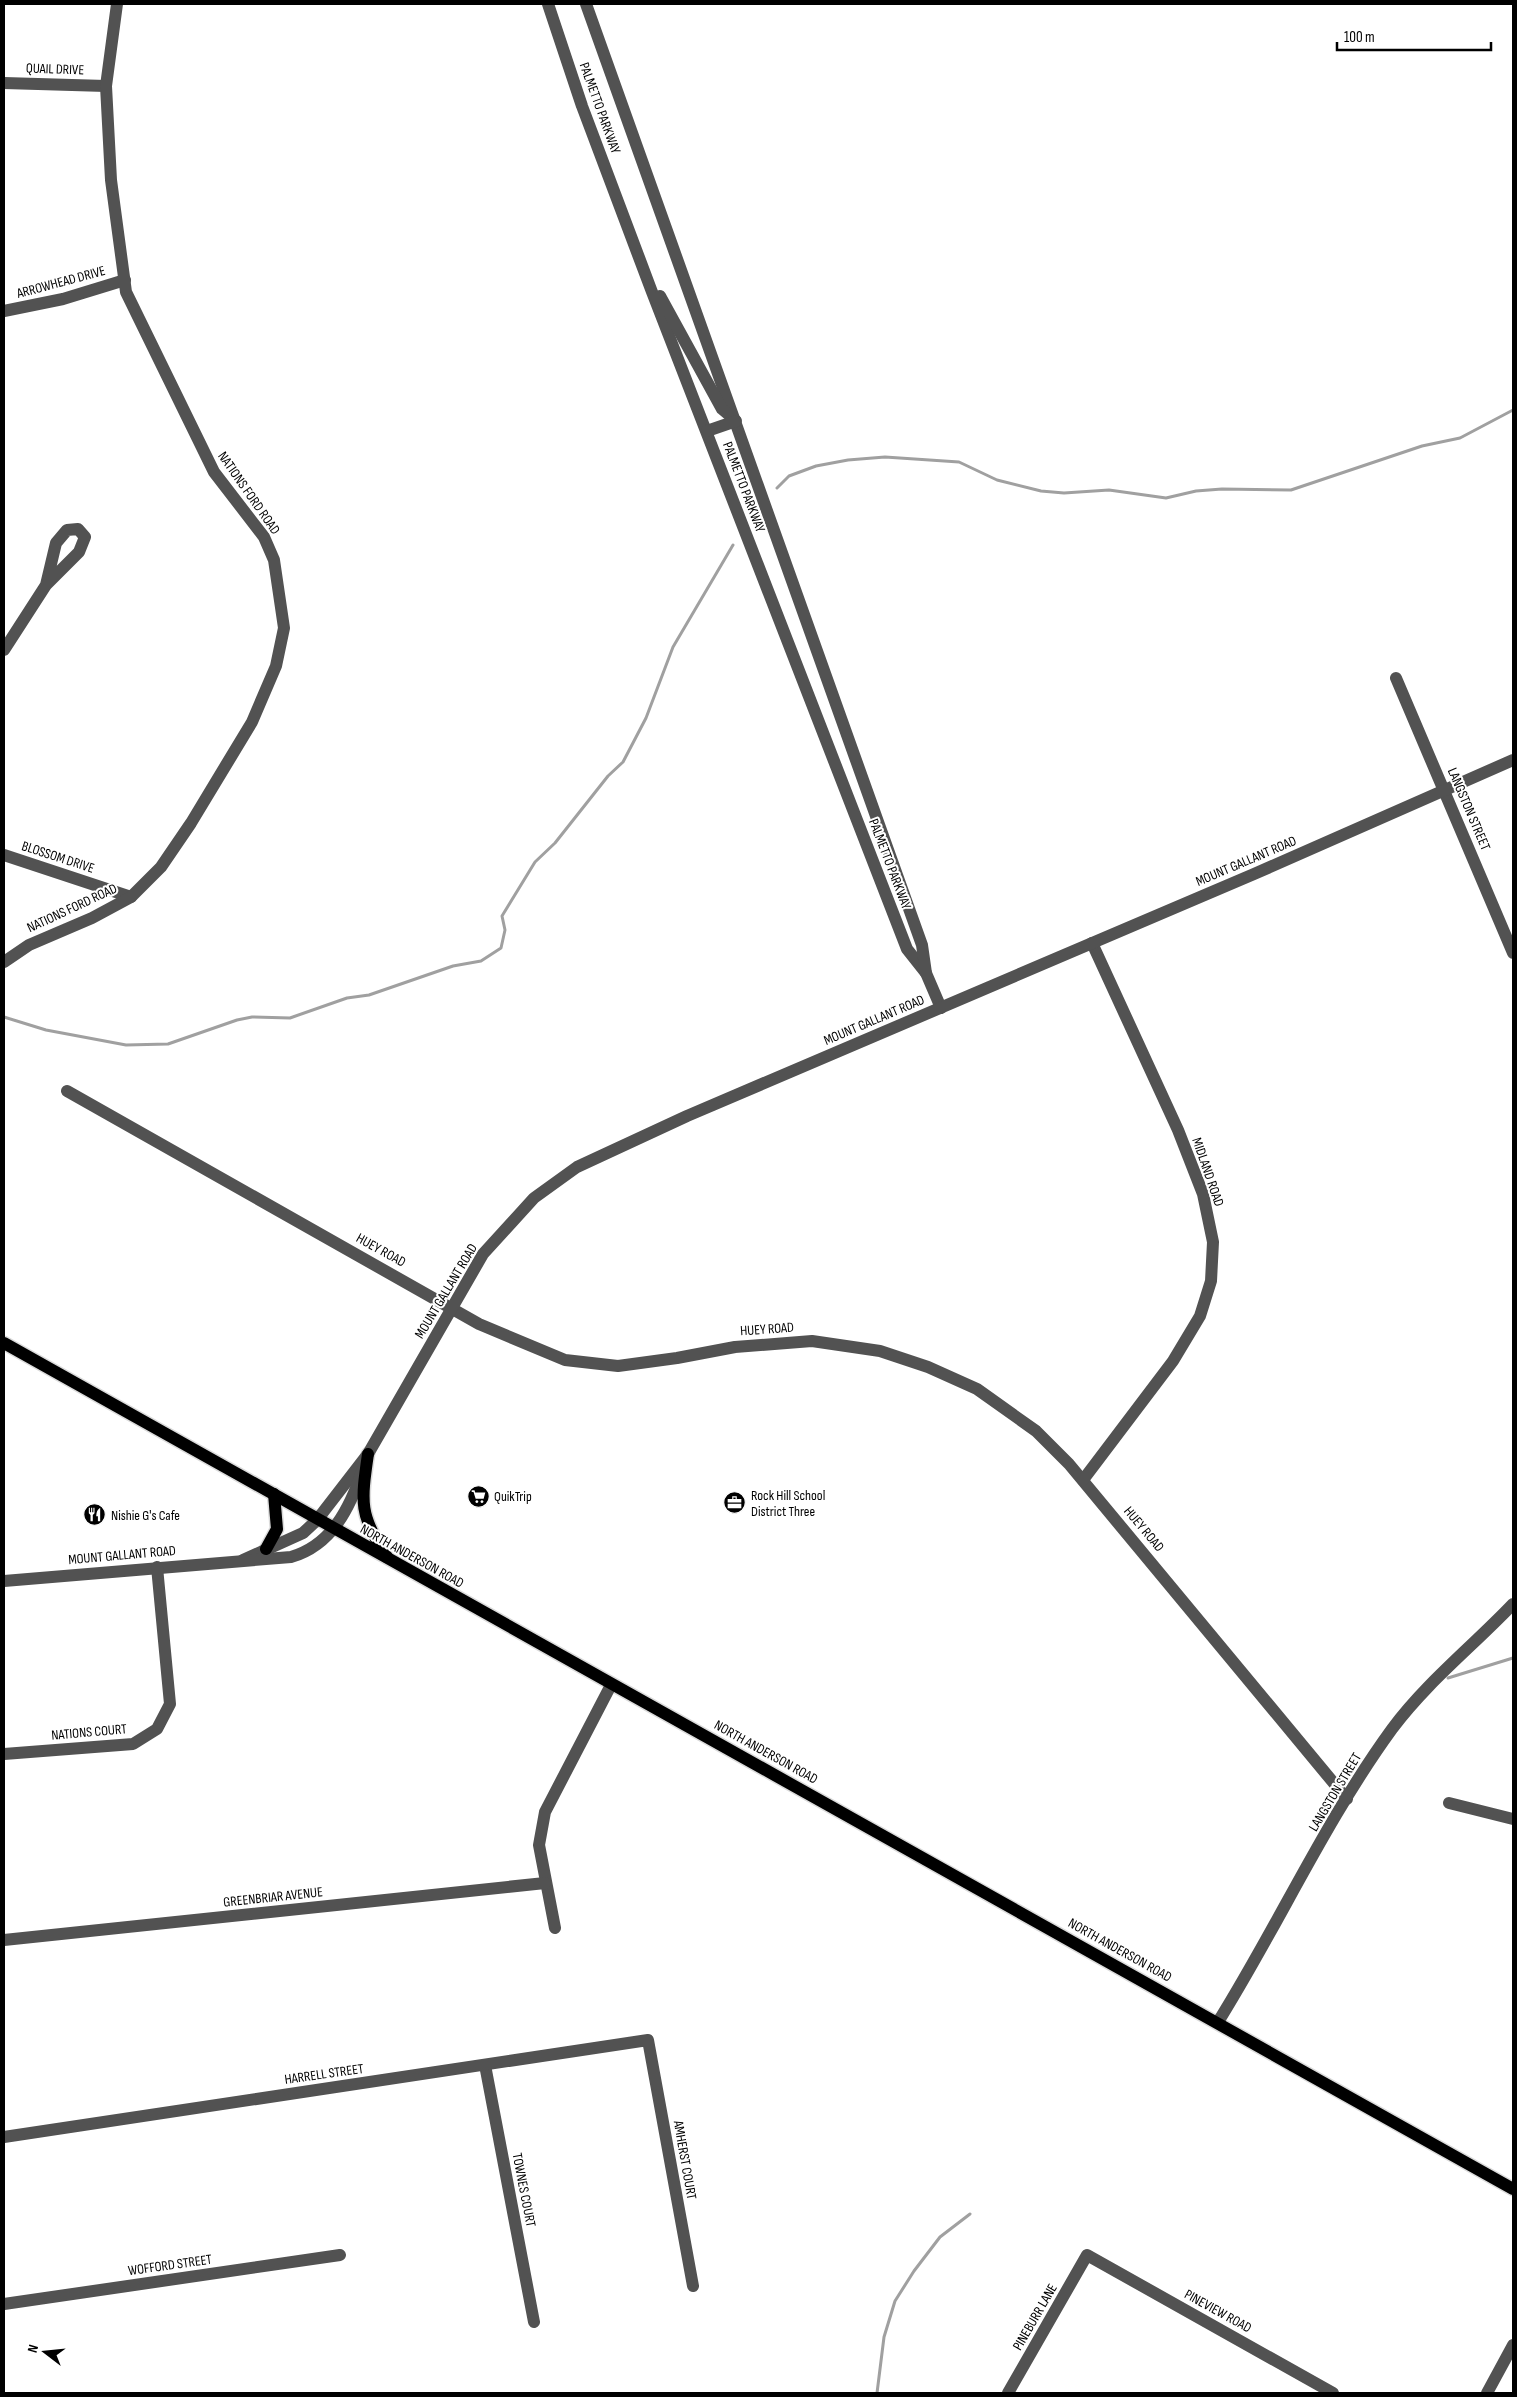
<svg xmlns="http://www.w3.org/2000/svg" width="1517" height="2397" font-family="'Sofia Sans Condensed',sans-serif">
	<rect width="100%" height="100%" fill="#fff"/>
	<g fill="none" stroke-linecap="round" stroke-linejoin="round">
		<g stroke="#a0a0a0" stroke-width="3">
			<path d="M777 488 789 476 816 466 848 460 885 457 959 462 997 480 1041 491 1064 493 1109 490 1166 498 1196 491 1222 489 1291 490 1422 446 1460 438 1513 410"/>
			<path d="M4 1017 46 1030 126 1045 168 1044 237 1020 252 1017 290 1018 347 998 369 995 453 966 481 961 501 948 505 930 502 916 535 862 555 843 608 776 623 762 646 718 673 647 733 545"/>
			<path d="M1448 1678 1513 1658"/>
			<path d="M877 2393 884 2337 895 2301 914 2271 940 2237 970 2214"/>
		</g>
		<defs>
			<g id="major">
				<path d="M4 1343 1513 2189"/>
				<path d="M368 1454C361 1502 359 1516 387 1557"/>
				<path d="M266 1549 277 1529 274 1494"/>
			</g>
		</defs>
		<use href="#major" stroke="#dbdbdb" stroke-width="15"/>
		<g stroke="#525252" stroke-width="12">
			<path d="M548 4 582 106 652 292 907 949 926 973"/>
			<path d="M586 4 922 945 926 973 941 1008"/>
			<path d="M4 83 106 86"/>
			<path d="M660 296 722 409 735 420"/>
			<path d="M4 311 63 299 125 280"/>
			<path d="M707 431 736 421"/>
			<path d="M4 650 46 585 79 552 85 537 78 529 67 530 56 543 46 585"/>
			<path d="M1396 678 1513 953"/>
			<path d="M4 855 131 897"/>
			<path d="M4 962 29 945 92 918 131 897 161 867 191 823 252 722 276 666 284 628 274 560 264 537 214 472 126 292 111 180 106 86 117 4"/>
			<path d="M67 1091 479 1324 565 1360 618 1366 677 1358 735 1347 812 1341 880 1351 928 1367 977 1389 1036 1431 1069 1464 1347 1799"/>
			<path d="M1083 1480 1173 1361 1200 1316 1211 1281 1213 1242 1203 1194 1178 1130 1092 943"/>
			<path d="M243 1560 303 1533 317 1520 368 1454 483 1254 534 1198 577 1167 687 1116 1254 874 1513 760"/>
			<path d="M4 1581 291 1557C332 1545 350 1508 363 1469"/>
			<path d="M4 1754 133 1744 157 1729 170 1704 157 1567"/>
			<path d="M1449 1803 1513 1819"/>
			<path d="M555 1928 539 1845 545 1812 611 1685"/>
			<path d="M4 1940 545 1883"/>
			<path d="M1218 2022C1278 1926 1325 1821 1392 1729 1427 1682 1473 1646 1513 1604"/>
			<path d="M485 2065 534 2322"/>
			<path d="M4 2137 648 2040 693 2286"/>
			<path d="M4 2304 340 2255"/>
			<path d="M1008 2393 1087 2255 1333 2393"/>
			<path d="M1487 2393 1513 2345"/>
		</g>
		<use href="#major" stroke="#000" stroke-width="12"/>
	</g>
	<defs>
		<symbol id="supermarket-disc" viewBox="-11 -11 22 22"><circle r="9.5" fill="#000" stroke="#fff"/><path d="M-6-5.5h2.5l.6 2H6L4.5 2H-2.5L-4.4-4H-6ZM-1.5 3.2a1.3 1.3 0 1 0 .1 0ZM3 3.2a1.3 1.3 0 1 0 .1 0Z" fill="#fff"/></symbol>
		<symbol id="office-disc" viewBox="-11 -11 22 22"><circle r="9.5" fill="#000" stroke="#fff"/><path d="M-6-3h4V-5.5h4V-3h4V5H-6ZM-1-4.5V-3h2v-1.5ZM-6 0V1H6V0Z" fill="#fff"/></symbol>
		<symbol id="restaurant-disc" viewBox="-11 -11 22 22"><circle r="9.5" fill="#000" stroke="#fff"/><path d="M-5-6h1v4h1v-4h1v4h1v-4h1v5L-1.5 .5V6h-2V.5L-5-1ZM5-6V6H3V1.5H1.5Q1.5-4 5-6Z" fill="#fff"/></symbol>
	</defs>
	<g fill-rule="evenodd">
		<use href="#supermarket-disc" x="466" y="1484" width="25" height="25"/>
		<use href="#office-disc" x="722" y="1490" width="25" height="25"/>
		<use href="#restaurant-disc" x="82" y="1502" width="25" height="25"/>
	</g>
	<g text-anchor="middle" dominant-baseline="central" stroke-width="4" stroke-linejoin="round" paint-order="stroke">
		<g font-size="14" fill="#000" stroke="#fff">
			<text transform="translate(55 69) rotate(2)">QUAIL DRIVE</text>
			<text transform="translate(600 108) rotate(70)">PALMETTO PARKWAY</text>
			<text transform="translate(61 282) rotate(-15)">ARROWHEAD DRIVE</text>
			<text transform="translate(744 487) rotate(69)">PALMETTO PARKWAY</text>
			<text transform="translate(249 493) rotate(55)">NATIONS FORD ROAD</text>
			<text transform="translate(1469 809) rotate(67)">LANGSTON STREET</text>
			<text transform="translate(58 857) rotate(18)">BLOSSOM DRIVE</text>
			<text transform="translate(1246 861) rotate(-23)">MOUNT GALLANT ROAD</text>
			<text transform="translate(890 864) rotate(69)">PALMETTO PARKWAY</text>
			<text transform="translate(72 908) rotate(-25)">NATIONS FORD ROAD</text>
			<text transform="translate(874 1020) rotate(-23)">MOUNT GALLANT ROAD</text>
			<text transform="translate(1208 1172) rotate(71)">MIDLAND ROAD</text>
			<text transform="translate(381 1250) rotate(29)">HUEY ROAD</text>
			<text transform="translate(446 1291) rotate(-59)">MOUNT GALLANT ROAD</text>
			<text transform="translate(767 1329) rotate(-4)">HUEY ROAD</text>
			<text transform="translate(1144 1529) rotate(50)">HUEY ROAD</text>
			<text transform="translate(122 1555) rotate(-5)">MOUNT GALLANT ROAD</text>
			<text transform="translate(412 1556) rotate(29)">NORTH ANDERSON ROAD</text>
			<text transform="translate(89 1732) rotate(-5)">NATIONS COURT</text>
			<text transform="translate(766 1752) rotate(29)">NORTH ANDERSON ROAD</text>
			<text transform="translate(1335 1792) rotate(-59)">LANGSTON STREET</text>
			<text transform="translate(273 1897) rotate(-6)">GREENBRIAR AVENUE</text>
			<text transform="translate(1120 1950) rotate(29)">NORTH ANDERSON ROAD</text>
			<text transform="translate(324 2074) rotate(-8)">HARRELL STREET</text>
			<text transform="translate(685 2160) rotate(80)">AMHERST COURT</text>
			<text transform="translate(524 2190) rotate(79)">TOWNES COURT</text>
			<text transform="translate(170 2265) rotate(-8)">WOFFORD STREET</text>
			<text transform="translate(1218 2311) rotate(29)">PINEVIEW ROAD</text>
			<text transform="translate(1035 2317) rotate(-60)">PINEBURR LANE</text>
		</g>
		<g font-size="14" fill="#000" stroke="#fff" text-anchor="start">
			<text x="751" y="1495">Rock Hill School<tspan x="751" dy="16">District Three</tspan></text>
			<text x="494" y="1496">QuikTrip</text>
			<text x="111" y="1515">Nishie G's Cafe</text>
		</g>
	</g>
	<rect width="1517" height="2397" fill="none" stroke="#000000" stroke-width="10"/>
	<g transform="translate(45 2352) rotate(286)" stroke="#ffffff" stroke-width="4" paint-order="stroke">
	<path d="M0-4L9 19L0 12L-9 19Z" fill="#000000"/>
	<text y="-8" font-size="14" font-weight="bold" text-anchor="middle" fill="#000000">N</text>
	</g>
	<path d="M1337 42v8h154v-8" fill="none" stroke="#000000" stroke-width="2.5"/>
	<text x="1344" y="42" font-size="15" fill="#000000" stroke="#ffffff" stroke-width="4" paint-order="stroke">100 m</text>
</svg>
